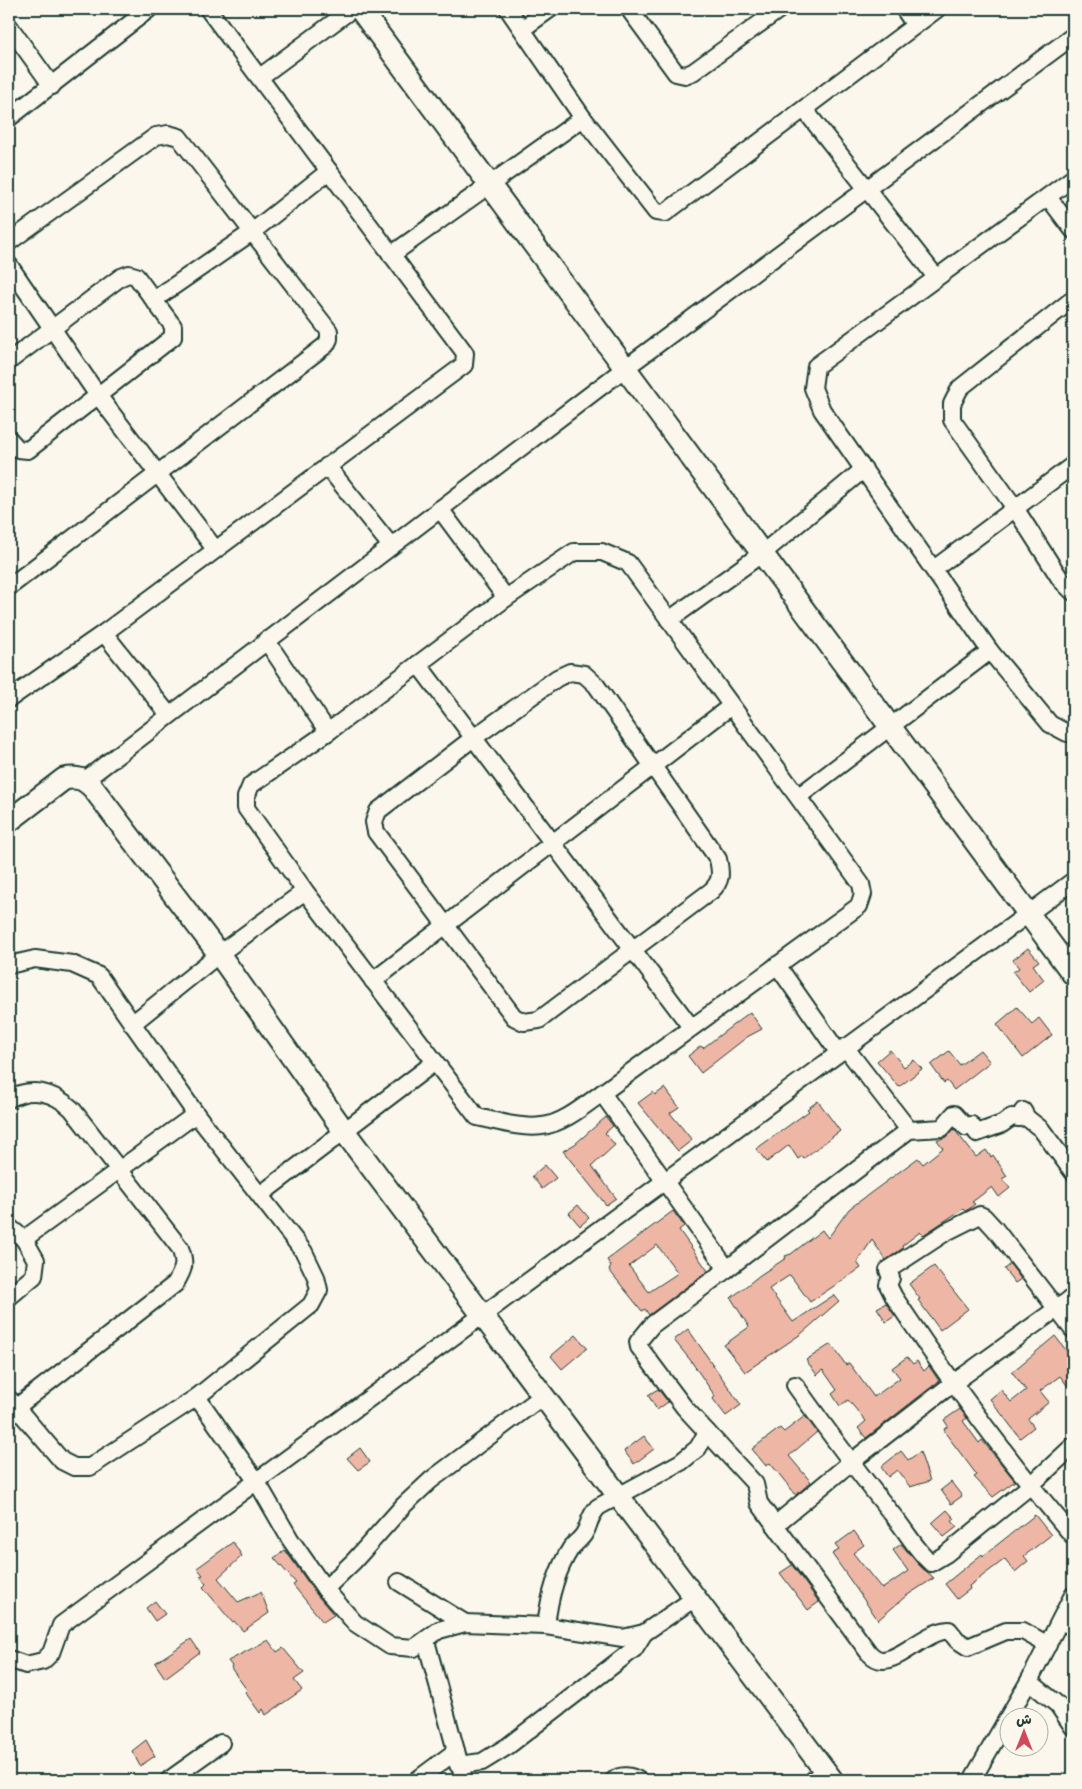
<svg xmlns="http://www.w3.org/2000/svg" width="1082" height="1789" font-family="'Shantell Sans','Playpen Sans Arabic',sans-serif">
	<rect width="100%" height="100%" fill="#fbf7ec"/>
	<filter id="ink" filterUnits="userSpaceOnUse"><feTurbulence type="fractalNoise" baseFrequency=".02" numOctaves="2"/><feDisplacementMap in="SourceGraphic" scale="10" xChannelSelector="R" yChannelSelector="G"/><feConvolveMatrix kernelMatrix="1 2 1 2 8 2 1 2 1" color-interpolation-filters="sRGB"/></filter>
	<g filter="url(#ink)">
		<g fill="#eeb6a5" stroke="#1f3d34" fill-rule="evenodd">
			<path d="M1028 948 1039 961 1033 965 1044 980 1029 992 1013 972 1019 968 1013 960Z"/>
			<path d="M1017 1007 1032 1024 1039 1018 1052 1035 1023 1058 997 1024Z"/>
			<path d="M750 1012 762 1029 747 1037 701 1073 688 1056 701 1046 703 1048Z"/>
			<path d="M890 1050 904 1067 914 1060 922 1069 899 1087 877 1061Z"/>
			<path d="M980 1050 990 1062 954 1090 947 1081 944 1083 931 1065 949 1051 960 1065Z"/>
			<path d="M665 1088 679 1107 670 1113 692 1140 678 1151 638 1103 653 1092 655 1095Z"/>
			<path d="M818 1101 840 1131 804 1158 802 1156 798 1159 789 1145 767 1162 756 1149 809 1111 807 1109Z"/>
			<path d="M606 1117 613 1126 605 1133 615 1145 592 1166 616 1198 606 1205 563 1151 575 1144Z"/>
			<path d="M954 1129 976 1157 986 1150 991 1157 993 1155 1007 1176 1002 1179 1010 1188 999 1197 992 1187 972 1202 975 1204 969 1209 965 1211 963 1209 923 1235 920 1232 902 1246 903 1248 886 1260 872 1240 857 1262 861 1268 810 1302 790 1275 769 1289 793 1322 834 1295 839 1301 801 1334 745 1372 724 1345 749 1327 731 1298 760 1275 786 1258 785 1256 791 1254 822 1230 828 1238 849 1209 918 1158 923 1164 943 1148 937 1140 947 1137Z"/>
			<path d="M545 1165 556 1178 542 1189 532 1176Z"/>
			<path d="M578 1205 589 1218 580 1226 569 1213Z"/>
			<path d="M673 1211 684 1226 679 1230 708 1271 649 1315 645 1309 642 1311 609 1270 611 1266 607 1260ZM657 1245 678 1273 649 1292 629 1266Z"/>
			<path d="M1010 1264 1021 1279 1015 1283 1004 1269Z"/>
			<path d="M934 1266 968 1309 940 1330 918 1300 920 1299 909 1284Z"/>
			<path d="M886 1303 895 1316 886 1322 877 1308Z"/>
			<path d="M688 1329 741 1405 726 1416 713 1399 715 1396 691 1361 674 1340Z"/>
			<path d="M576 1335 587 1348 562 1369 551 1356Z"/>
			<path d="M1055 1336 1073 1359V1393L1060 1376 1040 1391 1049 1402 1028 1419 1034 1427 1020 1438 990 1399 1001 1390 1011 1402 1026 1390 1012 1372Z"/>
			<path d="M831 1344 846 1365 849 1363 874 1397 900 1378 892 1368 907 1357 913 1364 917 1361 924 1371 929 1366 939 1381 866 1438 858 1428 866 1421 848 1400 840 1406 832 1394 837 1390 823 1370 817 1375 806 1360Z"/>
			<path d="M658 1389 668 1402 657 1410 648 1395Z"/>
			<path d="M960 1409 967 1418 963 1421 979 1443 982 1440 1015 1481 993 1497 974 1477 977 1475 946 1434 944 1429 948 1426 944 1420Z"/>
			<path d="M805 1416 817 1432 789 1456 811 1482 796 1495 770 1463 766 1466 752 1449 780 1428 784 1432Z"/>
			<path d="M644 1436 654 1449 634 1464 624 1451Z"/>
			<path d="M360 1448 370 1462 358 1470 347 1458Z"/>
			<path d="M901 1451 908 1460 920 1452 930 1481 910 1487 897 1470 888 1477 881 1467Z"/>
			<path d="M951 1482 962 1496 951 1504 941 1490Z"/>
			<path d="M947 1510 955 1519 952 1521 957 1527 944 1537 932 1523Z"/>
			<path d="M1035 1515 1051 1535 1024 1556 1028 1561 1015 1572 1005 1559 969 1586 970 1589 957 1599 945 1584 982 1554 983 1556Z"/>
			<path d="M854 1531 864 1545 853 1553 882 1589 908 1571 893 1550 901 1544 919 1565 934 1578 906 1596 878 1620 832 1554 839 1550 835 1545Z"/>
			<path d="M233 1542 242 1556 218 1578 238 1602 261 1592 269 1613 243 1631 234 1621 232 1622 203 1587 206 1584 200 1576 203 1575 197 1568Z"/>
			<path d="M285 1550 317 1595 334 1615 323 1622 293 1585 296 1583 274 1558Z"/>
			<path d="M792 1565 819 1602 808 1610 780 1573Z"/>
			<path d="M155 1601 165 1614 155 1621 146 1608Z"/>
			<path d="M191 1639 200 1652 165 1678 155 1663Z"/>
			<path d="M268 1640 277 1652 283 1648 304 1673 294 1680 302 1690 266 1715 263 1709 260 1713 245 1692 247 1690 231 1668 232 1666 228 1661Z"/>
			<path d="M146 1740 155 1756 140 1766 132 1751Z"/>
		</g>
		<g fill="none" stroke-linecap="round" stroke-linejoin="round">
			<defs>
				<g id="minor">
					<path d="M508 9 583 118 656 212 665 213 937 9"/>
					<path d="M629 9 676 73 685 75 693 72 780 9"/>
					<path d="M904 9 915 25"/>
					<path d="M9 26 52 86"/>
					<path d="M522 29 550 9"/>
					<path d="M260 77 352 9"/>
					<path d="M804 109 936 277"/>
					<path d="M9 118 149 9"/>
					<path d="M1073 178 816 366 813 388 822 410 990 651 1050 724 1067 733H1073"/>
					<path d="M1048 197 1073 230"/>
					<path d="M9 242 156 136 168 134 179 137 329 331V339L326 345 9 587"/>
					<path d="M391 255 583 118"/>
					<path d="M9 265 97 394 215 549"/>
					<path d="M155 299 252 232 329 171"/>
					<path d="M1073 299 960 388 952 404V420L1015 508 1061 580 1073 592"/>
					<path d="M9 361 121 277 129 274 136 276 173 326V337L28 450 18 449 9 439"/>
					<path d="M327 466 391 546"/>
					<path d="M440 509 506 598"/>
					<path d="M934 569 1073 465"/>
					<path d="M669 620 764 552 864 469"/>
					<path d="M104 633 168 714"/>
					<path d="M266 640 328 732"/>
					<path d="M418 664 691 1027"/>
					<path d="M570 672 584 674 596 685 718 859C721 873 722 881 711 891L539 1020 524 1022 514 1017 376 832 374 822 378 811 472 739 557 678Z"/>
					<path d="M9 699 104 633 464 365 465 353 208 9"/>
					<path d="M85 780 624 369 1073 36"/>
					<path d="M799 796 990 651"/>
					<path d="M9 965 35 959 72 964 99 976 196 1114 304 1252 316 1277 319 1290 311 1305 197 1397 90 1467H74L62 1461 9 1399"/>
					<path d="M777 965 838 1052"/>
					<path d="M373 981 731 706"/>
					<path d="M132 1024 219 954 305 891 477 1117C497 1121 521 1129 542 1126 563 1124 585 1105 602 1093L859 906 863 894 861 884 628 563 602 552H574L506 598 328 732 251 785 246 797V808L305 891"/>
					<path d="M845 1047 909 1130"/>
					<path d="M9 1099C31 1086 54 1092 72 1109L180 1248C186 1264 184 1269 175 1284L9 1413"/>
					<path d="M260 1195 435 1062"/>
					<path d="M9 1227 24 1239"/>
					<path d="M727 1269 909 1130 942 1128 954 1114 966 1127 971 1125 977 1133 1002 1124 1012 1117 1019 1118 1023 1111 1027 1118 1041 1129 1073 1172"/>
					<path d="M9 1297 34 1276 36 1260 24 1239 196 1114"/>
					<path d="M1073 1330 995 1229 984 1217 980 1215 946 1232 888 1270 891 1278 888 1285 894 1297C949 1380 1008 1460 1073 1536"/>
					<path d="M795 1385C827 1430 860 1475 896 1519 908 1534 917 1551 931 1563L946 1554 1030 1486 1073 1446"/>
					<path d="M197 1397 257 1482 290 1539 325 1589 355 1623 390 1646 414 1648 439 1630 465 1623 546 1626 623 1638 644 1633 695 1598"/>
					<path d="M707 1432 755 1484 759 1503 775 1525 850 1463 952 1384 1073 1297"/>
					<path d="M775 1525 869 1653C872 1656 877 1660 882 1660 902 1660 924 1632 949 1630L957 1640 968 1647 1006 1631H1023L1048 1645"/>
					<path d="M399 1582 465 1623"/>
					<path d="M325 1589 354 1561 404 1505 431 1480 544 1395"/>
					<path d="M1061 1619 1073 1628"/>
					<path d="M546 1626C549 1599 556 1571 571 1548 575 1543 581 1539 584 1534 591 1523 587 1519 598 1507L681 1462 698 1448 707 1432 684 1407 639 1347 638 1342 652 1325 727 1269 602 1093"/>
					<path d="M426 1641 464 1780"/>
					<path d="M9 1659 26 1665 43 1661 51 1653 61 1625 1073 881"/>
					<path d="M1029 1681 1058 1705 1073 1727"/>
					<path d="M458 1765 482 1762 508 1746 634 1649 644 1633"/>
					<path d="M169 1780 221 1743"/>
					<path d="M417 1780 456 1751"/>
					<path d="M614 1780C621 1774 631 1776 638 1780"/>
					<path d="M813 1780 825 1771"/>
					<path d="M972 1780 1029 1681 1073 1595"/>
				</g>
				<g id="tertiary">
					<path d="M360 9C597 331 836 651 1073 974"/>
					<path d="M9 821 64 779C77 776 84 779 93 788L219 954 344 1131 832 1780"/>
				</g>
			</defs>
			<use href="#minor" stroke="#1f3d34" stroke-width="20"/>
			<use href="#tertiary" stroke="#1f3d34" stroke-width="25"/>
			<use href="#minor" stroke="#fbf7ec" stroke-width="16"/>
			<use href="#tertiary" stroke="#fbf7ec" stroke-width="21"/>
		</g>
	</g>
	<rect width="1082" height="1789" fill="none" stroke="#fbf7ec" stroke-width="30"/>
	<rect x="15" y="15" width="1052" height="1759" fill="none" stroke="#1f3d34" stroke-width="2" filter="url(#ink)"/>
	<g transform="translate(1024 1732)"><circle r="24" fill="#fbf7ec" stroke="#a3ada2"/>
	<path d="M0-4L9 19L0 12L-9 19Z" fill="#d1495b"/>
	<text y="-8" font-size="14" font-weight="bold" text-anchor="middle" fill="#1f3d34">ش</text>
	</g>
</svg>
